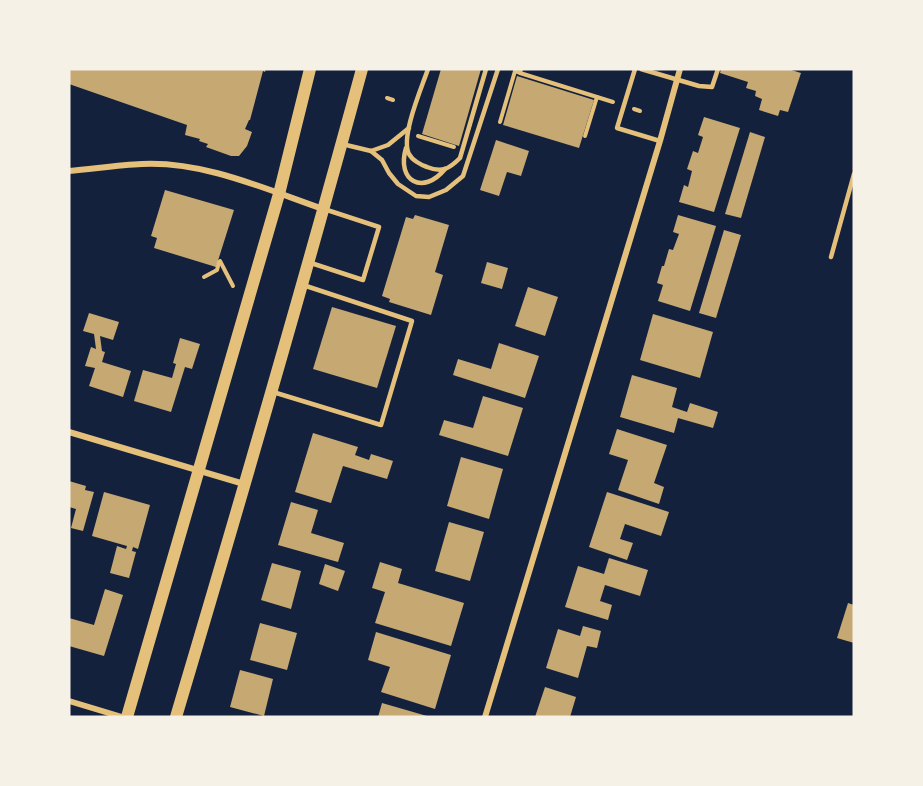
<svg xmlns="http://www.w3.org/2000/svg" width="923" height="786" font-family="Roboto,sans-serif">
	<rect width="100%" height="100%" fill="#14213d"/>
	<g fill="#c6a872">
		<path d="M69 69H266L265 72 263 71 250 120H249L245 129 252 132 247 146 239 156H231L206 147 208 144 199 141 200 139 185 135 187 125 69 84Z"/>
		<path d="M441 69H481L459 146 422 134Z"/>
		<path d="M721 69H788L801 73 788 112 780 110 778 116 759 110 762 99 755 96 756 91 746 88 748 82 720 73Z"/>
		<path d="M517 76 594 100 579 148 503 125Z"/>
		<path d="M704 117 740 128 714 212 679 202 684 185 688 187 692 171 687 169 693 151 698 153 703 137 698 135Z"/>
		<path d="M750 132 765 137 741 218 725 214Z"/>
		<path d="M496 140 529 151 521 176 507 172 499 196 480 190Z"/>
		<path d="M165 190 234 210 216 267 154 248 157 238 151 236Z"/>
		<path d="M415 215 449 225 435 272 443 275 431 315 389 302 390 299 382 296 406 217 413 219Z"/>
		<path d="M678 215 716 226 690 311 658 301 663 285 657 283 662 266H664L669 249 673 250 679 234 673 232Z"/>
		<path d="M724 230 741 235 716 318 699 313Z"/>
		<path d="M487 262 508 268 502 289 481 283Z"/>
		<path d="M528 287 558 297 545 336 515 326Z"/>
		<path d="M332 307 396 326 377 388 313 369Z"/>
		<path d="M89 313 119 322 113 340 100 336 102 351 105 352 102 362 131 371 123 397 89 386 95 368 85 366 91 347 96 349 94 334 83 331Z"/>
		<path d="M653 314 713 332 700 378 640 360Z"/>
		<path d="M180 338 200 344 192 369 185 367 171 412 134 401 143 370 172 378 176 364 173 363Z"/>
		<path d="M499 343 539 356 525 398 453 375 458 359 491 369Z"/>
		<path d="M632 375 677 388 672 407 687 412 690 403 718 412 713 428 678 418 674 433 620 417Z"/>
		<path d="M483 396 523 408 508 456 439 435 444 420 473 428Z"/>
		<path d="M617 429 667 445 654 483 664 487 659 504 618 490 628 460 609 454Z"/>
		<path d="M313 433 358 447 355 455 369 460 371 454 393 461 387 479 343 466 331 503 295 492Z"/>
		<path d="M461 457 503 469 489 519 447 506Z"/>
		<path d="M69 481 86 486 85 490 94 492 83 531 71 528 76 509 69 507Z"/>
		<path d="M104 492 150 505 138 549 133 547 132 551 136 552 129 578 110 573 117 546 126 549 127 546 92 536Z"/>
		<path d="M607 492 669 512 661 536 625 524 620 539 633 543 627 560 589 547Z"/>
		<path d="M291 502 318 510 311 533 344 543 338 562 278 545Z"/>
		<path d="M449 522 484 532 470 581 435 571Z"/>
		<path d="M609 558 648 570 640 596 605 585 600 601 612 605 608 620 565 607 578 566 604 574Z"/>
		<path d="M380 562 402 569 398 583 464 603 451 646 375 623 385 592 372 588Z"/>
		<path d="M272 563 301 571 291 609 261 600Z"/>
		<path d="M325 564 345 571 338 591 319 584Z"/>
		<path d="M105 589 123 595 104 656 69 646V618L94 625Z"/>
		<path d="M848 603 854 605V643L837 638Z"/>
		<path d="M260 623 297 633 287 670 250 660Z"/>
		<path d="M583 626 601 631 597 648 587 646 578 678 546 668 558 629 580 636Z"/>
		<path d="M376 632 451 655 435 709 381 692 390 667 368 660Z"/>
		<path d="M240 670 273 679 264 716 230 707Z"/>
		<path d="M545 687 576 697 570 717H535Z"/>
		<path d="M382 703 427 716V717H378Z"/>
	</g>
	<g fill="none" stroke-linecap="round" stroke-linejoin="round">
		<g stroke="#e5c07b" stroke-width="4">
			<path d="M521 69 520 73 613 102"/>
			<path d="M387 98 393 100"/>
			<path d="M634 109 640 111"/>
			<path d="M500 122 515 71 520 73"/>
			<path d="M418 136 454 147"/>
			<path d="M585 136 597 97"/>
			<path d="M220 261 233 286"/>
			<path d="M204 277 217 270 219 262"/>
		</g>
		<g stroke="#e5c07b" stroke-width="4.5">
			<path d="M428 69C422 87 400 137 409 154 412 160 421 165 427 167 442 173 449 169 460 158L486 69"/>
			<path d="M635 69 617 128 660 141"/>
			<path d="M641 69 699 86 712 87 718 69"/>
			<path d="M342 144 371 151 388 145 409 128"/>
			<path d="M406 148C396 181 423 196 445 169"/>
			<path d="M371 151 382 160 389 173 398 184 416 196 429 197 446 190 463 176 498 69"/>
			<path d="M831 257 854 174"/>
			<path d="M311 263 363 280 379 227 324 209"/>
			<path d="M273 392 381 425 412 321 303 285"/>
		</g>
		<g stroke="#e5c07b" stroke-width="6">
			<path d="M69 171C93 169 118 165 142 164 204 161 265 189 323 209"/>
			<path d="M69 432 244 484"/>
			<path d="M69 701 122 717"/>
			<path d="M485 717 660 141 680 69"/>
		</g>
		<g stroke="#e5c07b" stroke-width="12">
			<path d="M127 717 279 194 310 69"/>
			<path d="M176 717C240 502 303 286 362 69"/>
		</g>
	</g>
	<rect width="923" height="786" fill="none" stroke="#f6f1e7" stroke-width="141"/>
</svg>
